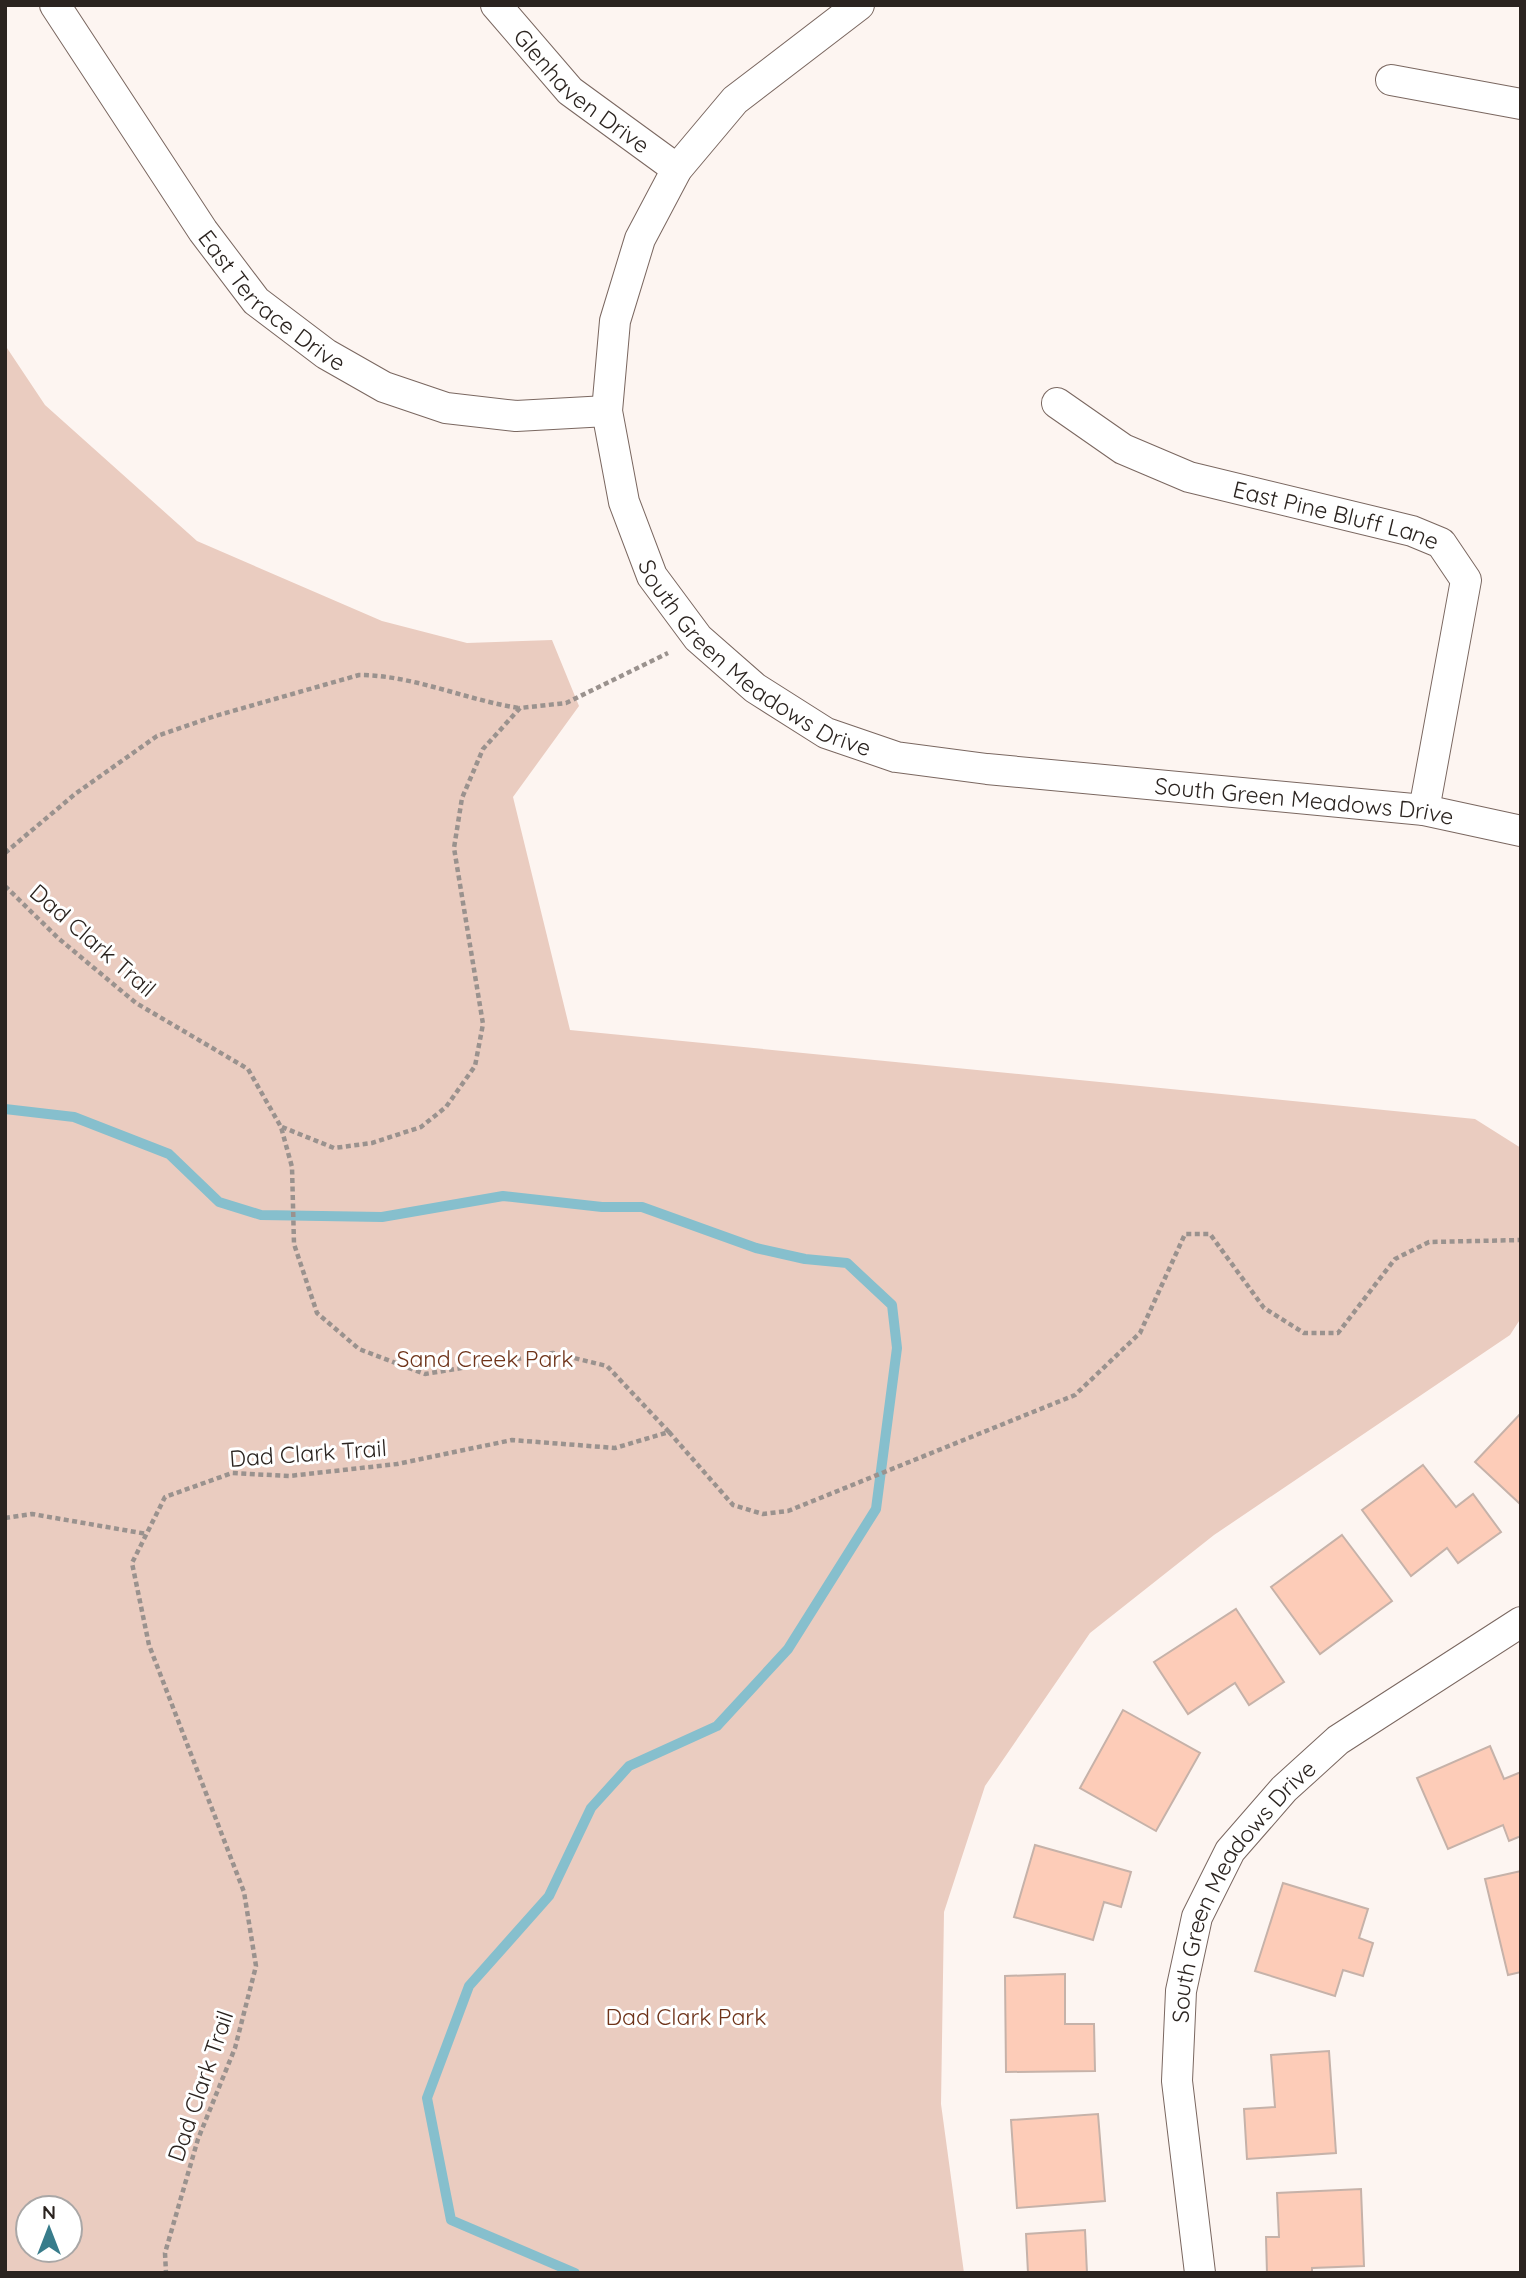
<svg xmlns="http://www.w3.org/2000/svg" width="1526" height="2278" font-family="Quicksand,sans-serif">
	<rect width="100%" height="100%" fill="#fdf5f1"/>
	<path fill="#eaccc0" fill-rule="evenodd" d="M5 345 45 405 197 541 382 621 467 643 552 640 579 706 513 797 570 1030 1475 1119 1521 1148V1318L1510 1335 1214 1535 1090 1633 985 1786 944 1912 941 2104 964 2273H5ZM28 2208H70V2250H28Z"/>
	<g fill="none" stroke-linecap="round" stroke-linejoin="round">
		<path stroke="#86bfcd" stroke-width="10" d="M5 1109 74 1117 169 1154 219 1202 261 1215 382 1217 503 1196 602 1207H642L756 1248 805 1259 847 1263 892 1305 897 1348 876 1509 788 1649 717 1726 629 1766 591 1808 549 1896 469 1986 427 2098 451 2220 575 2273"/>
	</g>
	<g fill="#fdccb8" stroke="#c6b2a9" stroke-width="2">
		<path d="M1521 1413V1502L1519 1503 1475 1462Z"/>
		<path d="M1423 1465 1456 1507 1473 1494 1501 1532 1458 1563 1447 1548 1411 1576 1362 1510Z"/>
		<path d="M1342 1535 1392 1601 1320 1654 1271 1587Z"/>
		<path d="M1236 1609 1284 1682 1249 1705 1235 1683 1188 1714 1154 1662Z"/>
		<path d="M1123 1710 1200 1753 1156 1831 1080 1788Z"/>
		<path d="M1490 1746 1504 1779 1521 1772V1836L1509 1841 1503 1825 1448 1849 1417 1778Z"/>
		<path d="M1035 1845 1131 1872 1121 1907 1104 1902 1093 1940 1014 1917Z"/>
		<path d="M1521 1871V1972L1508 1975 1485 1879Z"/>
		<path d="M1283 1883 1368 1909 1359 1938 1373 1943 1363 1976 1343 1970 1335 1996 1255 1971Z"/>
		<path d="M1065 1974V2024H1094L1095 2071 1006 2072 1005 1976Z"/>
		<path d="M1329 2051 1336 2153 1247 2159 1244 2109 1275 2107 1271 2055Z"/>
		<path d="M1098 2114 1105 2201 1017 2208 1011 2120Z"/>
		<path d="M1361 2189 1364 2266 1312 2268V2273H1267L1266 2237H1279L1277 2193Z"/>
		<path d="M1085 2230 1087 2273H1028L1026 2234Z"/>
	</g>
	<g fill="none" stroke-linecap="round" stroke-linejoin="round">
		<defs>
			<g id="street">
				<path id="s1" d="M55 5 203 231 256 301 326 354 384 387 446 408 516 416 607 411"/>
				<path id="s2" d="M496 5 570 91 677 169"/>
				<path id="s3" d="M859 5 735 100 677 169 640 239 615 321 607 411 624 502 652 576 698 638 755 688 826 733 896 757 987 769 1424 810 1521 831"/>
				<path d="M1391 80 1521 104"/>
				<path id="s4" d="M1057 403 1123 449 1189 477 1412 531 1441 543 1466 580 1424 810"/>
				<path id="s5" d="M1200 2273 1177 2081 1181 1991 1197 1917 1230 1851 1284 1789 1338 1740 1521 1622"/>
			</g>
		</defs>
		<use href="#street" stroke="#7a6760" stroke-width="32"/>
		<g stroke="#9a928e" stroke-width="4.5" stroke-dasharray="5 3.5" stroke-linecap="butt">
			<path d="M5 853 75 794 157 736 215 716 359 675C413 675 466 700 519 708"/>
			<path d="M5 886 58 938 136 1003 248 1069 281 1127 292 1167 294 1244 317 1313 359 1349 425 1374 553 1353 607 1366 669 1432 615 1448 512 1440 397 1464 289 1476 232 1473 165 1497 132 1563 149 1645 244 1892 256 1966 235 2048 198 2139 165 2253 166 2273"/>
			<path d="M282 1127 334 1148 372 1143 421 1127 446 1107 475 1066 483 1024 454 848 462 798 483 749 520 708 566 703 668 653"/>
			<path d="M669 1432 733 1505 763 1514 788 1511 1075 1395 1140 1333 1185 1234H1210L1264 1308 1304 1333H1338L1395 1259 1429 1242 1521 1240"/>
			<path d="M5 1518 32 1514 147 1534"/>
		</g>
		<use href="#street" stroke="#fff" stroke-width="30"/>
	</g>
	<g text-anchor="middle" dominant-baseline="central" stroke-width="6" stroke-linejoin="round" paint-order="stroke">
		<g font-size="23" fill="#2b2420" stroke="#fff">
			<text stroke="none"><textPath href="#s2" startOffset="122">Glenhaven Drive</textPath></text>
			<text stroke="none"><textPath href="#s1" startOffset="369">East Terrace Drive</textPath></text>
			<text stroke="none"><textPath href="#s4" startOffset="304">East Pine Bluff Lane</textPath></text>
			<text stroke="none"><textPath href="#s3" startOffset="807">South Green Meadows Drive</textPath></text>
			<text stroke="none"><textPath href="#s3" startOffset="1395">South Green Meadows Drive</textPath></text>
			<text transform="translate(93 940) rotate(41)">Dad Clark Trail</text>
			<text transform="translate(308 1453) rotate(-4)">Dad Clark Trail</text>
			<text stroke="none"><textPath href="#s5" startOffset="402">South Green Meadows Drive</textPath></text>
			<text transform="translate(200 2086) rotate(-71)">Dad Clark Trail</text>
		</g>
		<g font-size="23" fill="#6e3319" stroke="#fff">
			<text x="485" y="1358">Sand Creek Park</text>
			<text x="686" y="2016">Dad Clark Park</text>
		</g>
	</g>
	<rect width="1526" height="2278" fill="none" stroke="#2b2420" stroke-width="14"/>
	<g transform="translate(49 2229)"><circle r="33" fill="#ffffff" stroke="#aaa7a6" stroke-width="2"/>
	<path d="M0-5L12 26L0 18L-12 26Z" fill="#387c8b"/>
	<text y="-10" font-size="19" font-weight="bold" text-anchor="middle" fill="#2b2420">N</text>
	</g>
</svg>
